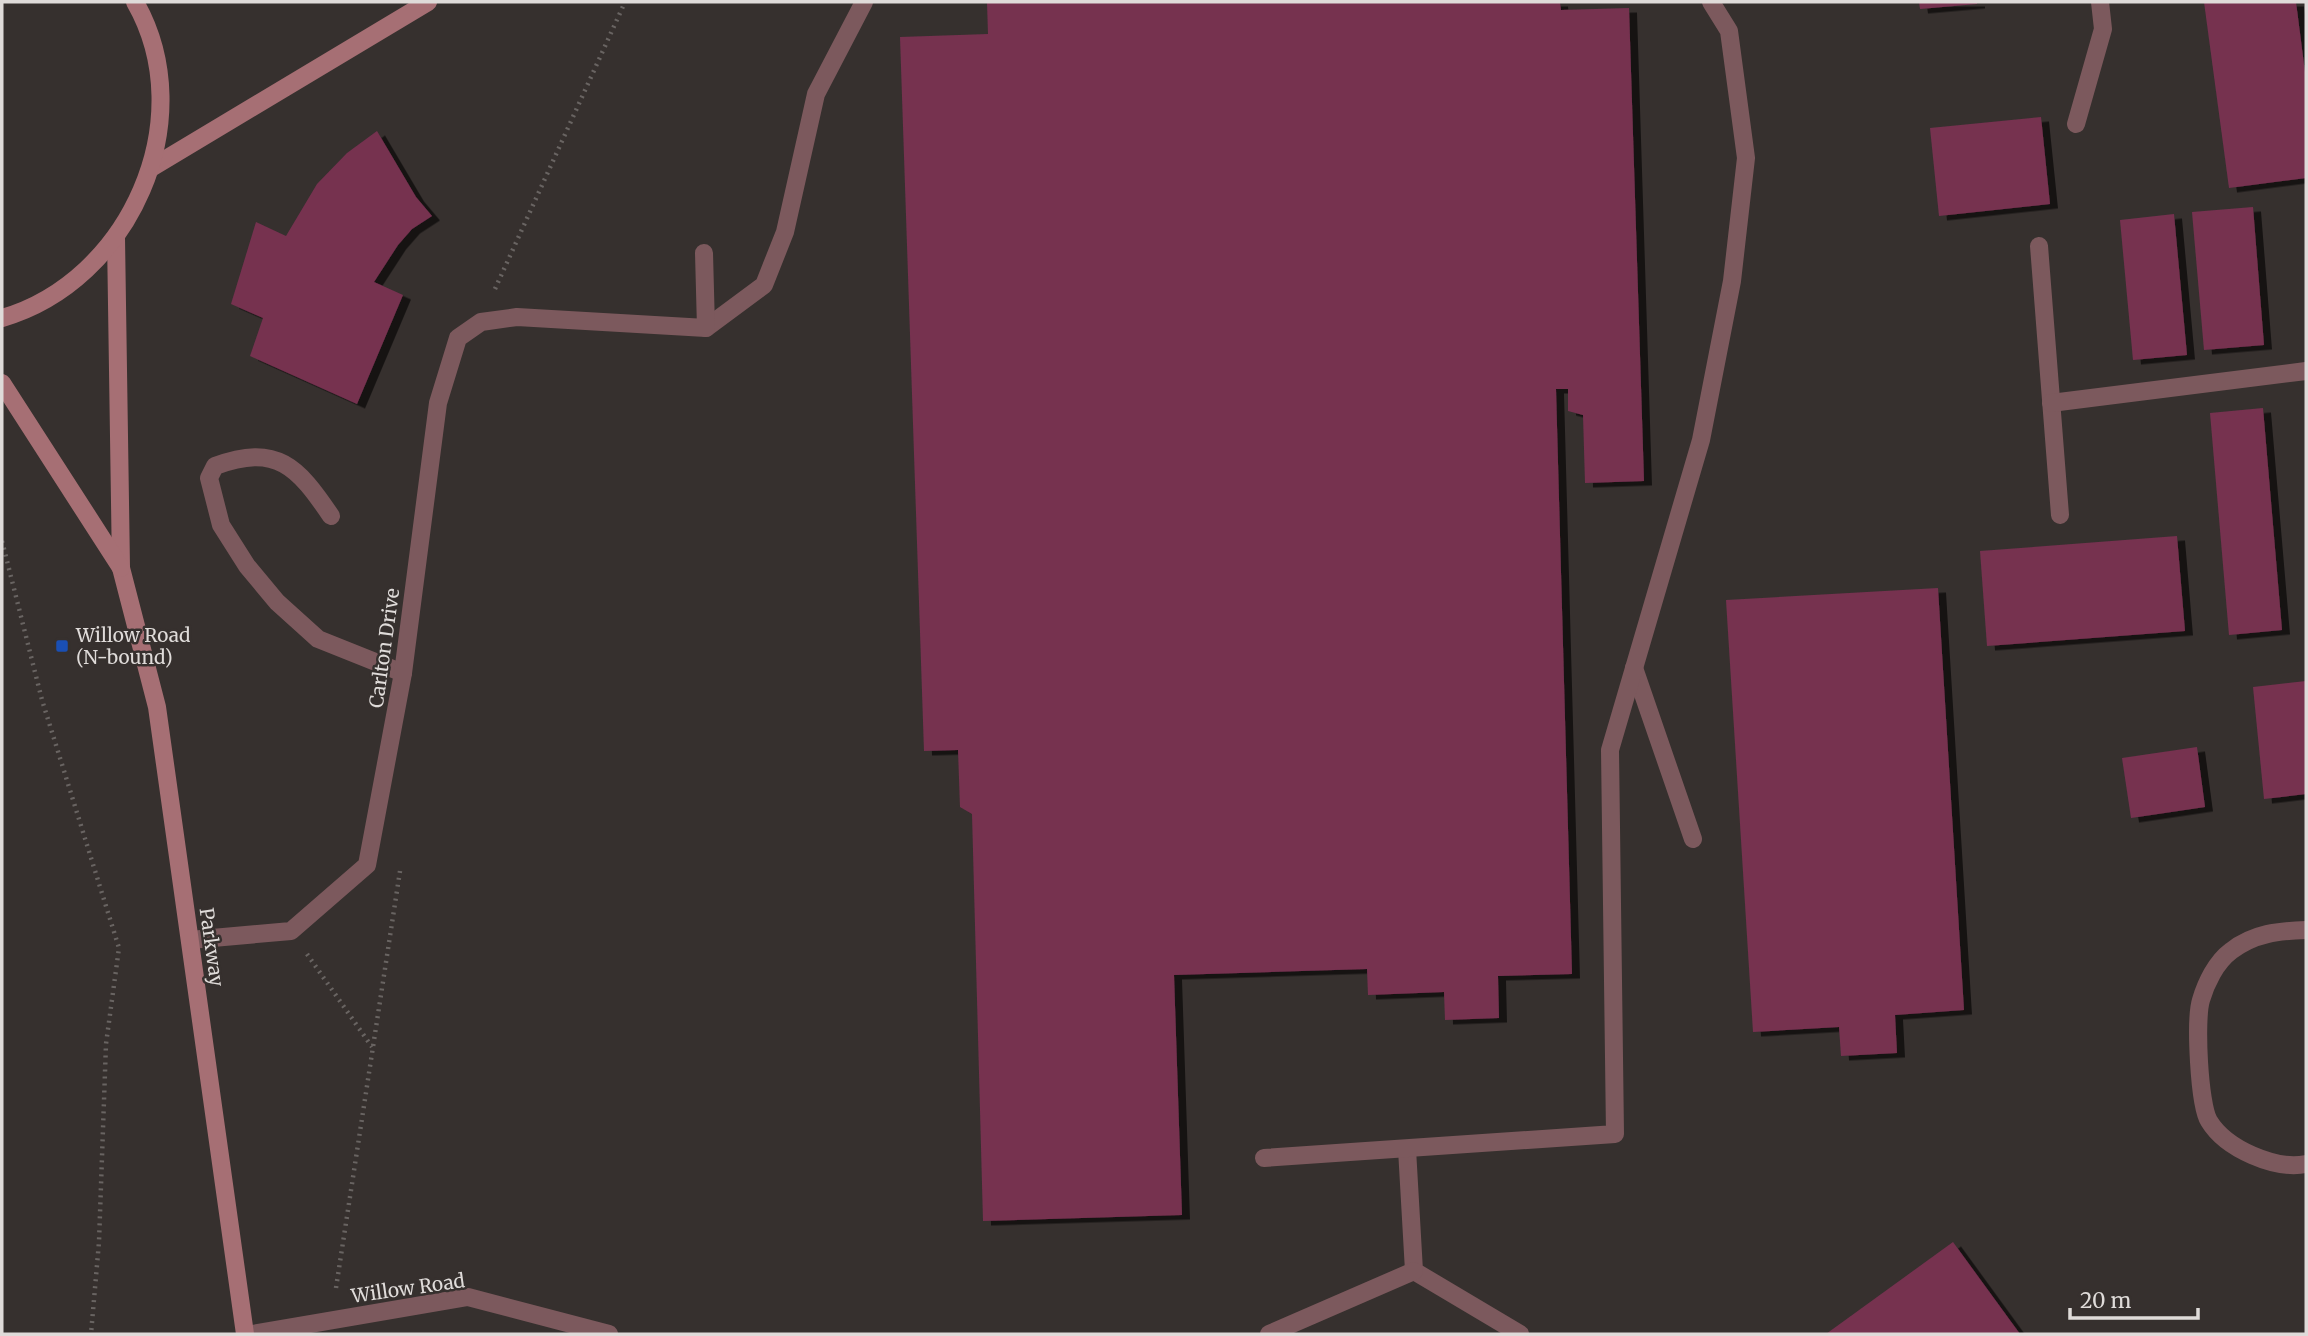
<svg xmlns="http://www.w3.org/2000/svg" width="2308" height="1336" font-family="Merriweather,serif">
	<defs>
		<filter id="shadow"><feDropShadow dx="8" dy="4.5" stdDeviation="0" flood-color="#0009"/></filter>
	</defs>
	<rect width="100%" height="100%" fill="#36302e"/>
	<g fill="#763150" filter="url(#shadow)">
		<path d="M987 2H1560L1561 10 1629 8 1644 481 1585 483 1583 415 1568 411V389H1556L1572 974 1498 976 1499 1018 1445 1020 1444 992 1368 995 1367 969 1174 975 1182 1215 983 1221 972 814 960 807 958 750 924 751 900 37 988 34Z"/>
		<path d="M1919 2H1977V4L1920 9Z"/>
		<path d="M2204 2H2296L2306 80V178L2229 188Z"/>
		<path d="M2041 117 2050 204 1939 216 1930 128Z"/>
		<path d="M377 131 416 197 432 216 412 229 398 245 374 282 403 295 357 404 250 356 263 318 231 304 256 222 286 236 317 184 347 153Z"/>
		<path d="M2253 207 2264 345 2204 350 2192 212Z"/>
		<path d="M2174 214 2187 355 2133 360 2120 220Z"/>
		<path d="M2263 408 2282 630 2229 635 2210 413Z"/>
		<path d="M2177 536 2185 631 1987 646 1980 551Z"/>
		<path d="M1938 588 1964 1010 1895 1015 1897 1053 1841 1056 1839 1027 1753 1032 1726 600Z"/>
		<path d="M2306 681V794L2264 799 2253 687Z"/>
		<path d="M2197 747 2205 807 2131 818 2122 758Z"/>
		<path d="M1953 1242 2020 1334H1826Z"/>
	</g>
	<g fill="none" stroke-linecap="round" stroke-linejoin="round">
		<g stroke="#696462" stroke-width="4.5" stroke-dasharray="2 5" stroke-linecap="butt">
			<path d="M495 289 625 2"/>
			<path d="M2 541 42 700 119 948 106 1044 99 1242 91 1334"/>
			<path d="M307 954 372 1047"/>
			<path d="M336 1288 400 871"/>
		</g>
		<g stroke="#7c595d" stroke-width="18">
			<path d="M2076 124 2103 29 2100 2"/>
			<path d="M2039 246 2060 515"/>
			<path d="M706 328 764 285 785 232 816 94 864 2"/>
			<path d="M2051 403 2306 371"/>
			<path d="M331 516C298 467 277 443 215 466L209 478 221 525 247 566 277 602 318 639 403 673"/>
			<path d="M1634 668 1693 839"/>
			<path d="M2306 930C2279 931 2254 933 2231 951 2216 962 2206 983 2201 1000 2195 1019 2199 1105 2209 1121 2226 1149 2275 1170 2306 1164"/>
			<path d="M190 940 291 931 367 865 403 673 438 403 458 338 481 322 517 317 706 328 704 253"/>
			<path d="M1407 1149 1414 1271 1520 1334"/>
			<path d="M1264 1158 1615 1134 1610 750 1701 440 1732 281 1746 158 1729 31 1711 2"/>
			<path d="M252 1334 468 1297 609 1334"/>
			<path d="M1269 1334 1414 1271"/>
		</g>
		<g stroke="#a66f74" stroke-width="18">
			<path d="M151 168 428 2"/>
			<path d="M116 238 121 568 157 707 245 1334"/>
			<path d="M2 318C130 281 202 119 135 2"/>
			<path d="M2 383 121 568"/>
		</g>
	</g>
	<rect fill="#1a4fb4" stroke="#36302e" stroke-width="2.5" x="55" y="639" width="14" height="14" rx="3.5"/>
	<g text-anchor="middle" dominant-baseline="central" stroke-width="5" stroke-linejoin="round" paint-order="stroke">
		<g font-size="19" fill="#dfdbd9" stroke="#36302e" text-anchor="start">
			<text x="76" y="635">Willow Road<tspan x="76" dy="22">(N-bound)</tspan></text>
		</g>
		<g font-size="19" fill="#dfdbd9" stroke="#36302e">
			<text transform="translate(384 648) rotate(-82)">Carlton Drive</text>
			<text transform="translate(212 947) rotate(82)">Parkway</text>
			<text transform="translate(408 1288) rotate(-8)">Willow Road</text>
		</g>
	</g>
	<rect width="2308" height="1336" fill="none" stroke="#dfdbd9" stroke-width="7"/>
	<path d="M2070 1308v10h128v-10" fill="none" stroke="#dfdbd9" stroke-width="3.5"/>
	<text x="2080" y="1308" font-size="21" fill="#dfdbd9" stroke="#36302e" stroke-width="5" paint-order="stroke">20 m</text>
</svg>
